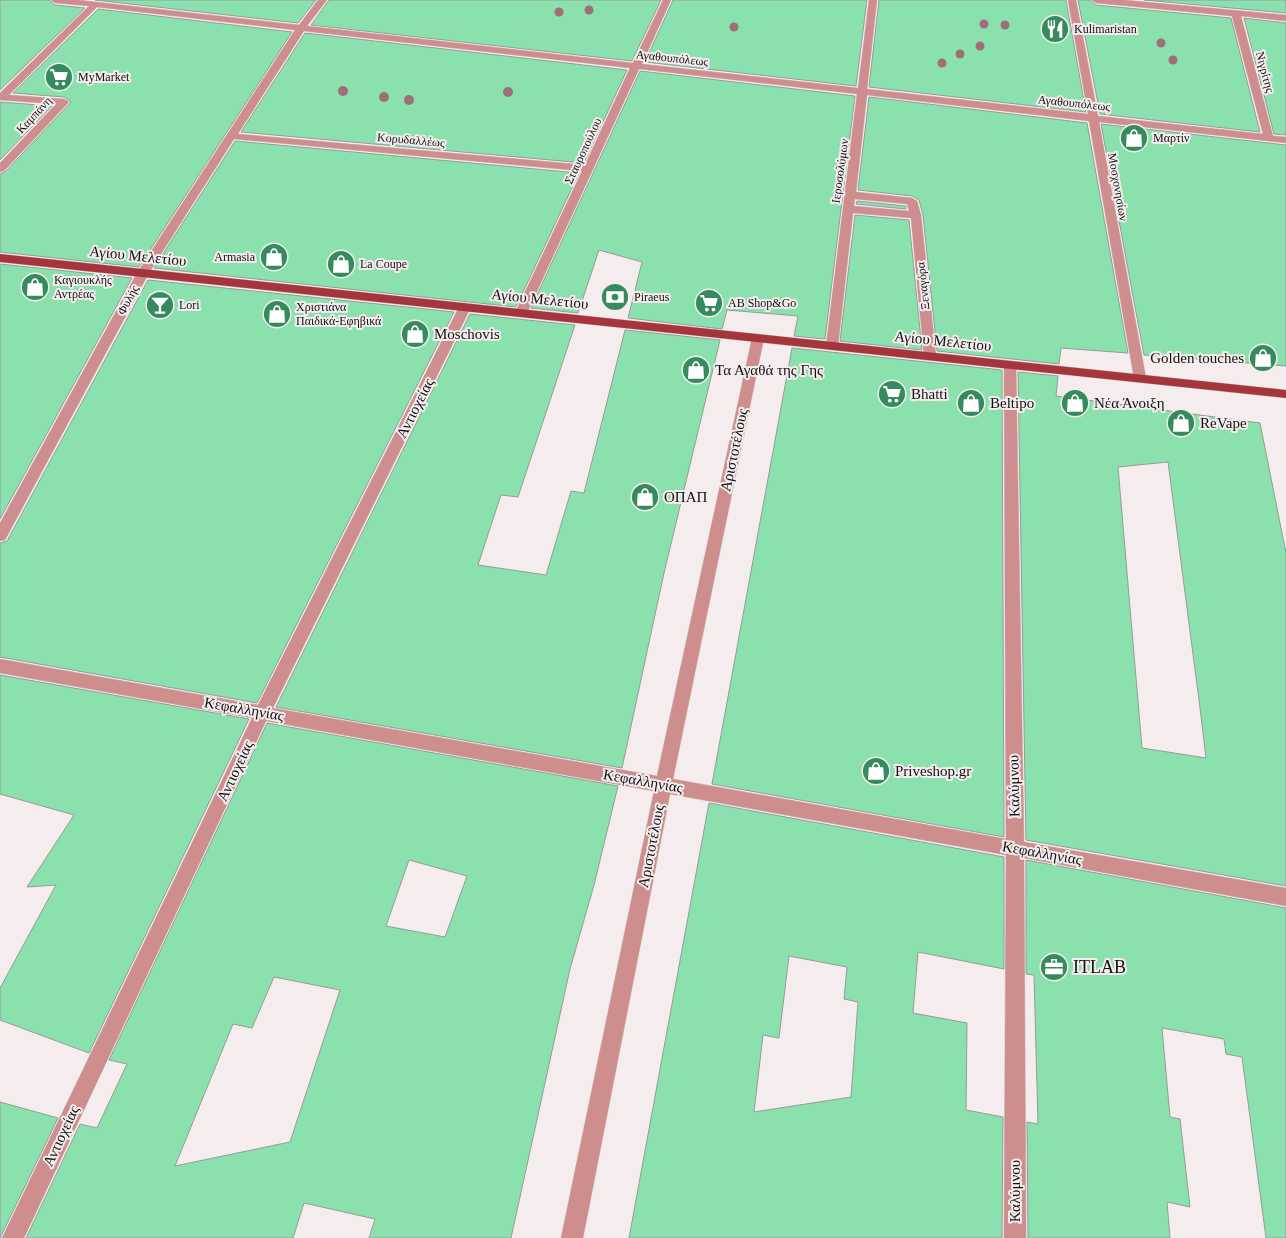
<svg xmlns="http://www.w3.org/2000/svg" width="1286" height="1238" font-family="Georgia,serif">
	<rect width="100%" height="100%" fill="#f5eded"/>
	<g fill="#8ae1ae" stroke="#959b97" fill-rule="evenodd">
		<path d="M0 0H49L55 5 85 8 0 90Z"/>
		<path d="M95 0H316L298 23Z"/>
		<path d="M329 0H661L632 61 311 25Z"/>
		<path d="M673 0H867L856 86 645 62Z"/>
		<path d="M879 0H1066L1086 112 869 87Z"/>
		<path d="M1078 0H1090L1096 5 1231 18 1260 132 1100 114Z"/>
		<path d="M1144 0H1286V13Z"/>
		<path d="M98 9 292 32 139 267 0 252V174L5 172 71 102 64 97 13 93Z"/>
		<path d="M1244 18 1286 23V135L1274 134Z"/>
		<path d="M305 33 627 70 584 163 241 132Z"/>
		<path d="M640 71 855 96 825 339 794 336 798 316 727 310 722 329 628 318 642 262 599 250 578 313 531 308Z"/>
		<path d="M869 97 1087 123 1128 353 1061 348 1059 364 937 351 923 215 919 200 912 196 858 190Z"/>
		<path d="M0 102 52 106 0 160Z"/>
		<path d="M1101 124 1286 145V366L1144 355Z"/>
		<path d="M235 141 579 173 516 307 154 268Z"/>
		<path d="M857 201 906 206V209L856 204Z"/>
		<path d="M855 215 909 220 922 350 840 341Z"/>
		<path d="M0 264 132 278 0 519Z"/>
		<path d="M148 280 454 312 257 703 0 657V543L7 541Z"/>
		<path d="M470 314 575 325 518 497 501 495 478 565 546 575 571 491 584 493 625 330 720 340 664 573 622 768 276 707Z"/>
		<path d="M792 348 1002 370 1004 837 712 784Z"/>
		<path d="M1018 372 1058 376 1056 396 1260 423 1286 553V886L1026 840ZM1168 462 1200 708 1206 758 1142 748 1118 467Z"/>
		<path d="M0 675 249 719 89 1053 0 1020V988L56 885 27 887 74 815 0 794Z"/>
		<path d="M267 723 618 786 594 885 570 969 511 1238H369L375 1219 304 1203 293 1238H26L80 1124 97 1128 127 1064 109 1060ZM409 860 467 876 445 937 386 926ZM274 977 340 990 290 1142 175 1166 233 1024 252 1028Z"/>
		<path d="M709 803 1004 857V969L918 952 913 1013 967 1023 966 1110 1003 1117 1002 1238H629ZM789 956 847 967 844 999 858 1002 851 1097 754 1112 763 1035 779 1038Z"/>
		<path d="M1026 860 1286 908V1238H1266L1242 1057 1226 1054 1224 1039 1162 1028 1170 1117 1180 1119 1190 1207 1167 1202 1170 1238H1028L1027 1122 1038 1124 1034 975 1026 974Z"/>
		<path d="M0 1102 58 1118 0 1238Z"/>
	</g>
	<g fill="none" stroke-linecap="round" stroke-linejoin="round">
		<defs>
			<g id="minor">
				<path d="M51 0H78L299 25 318 0H327L307 26 633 63 663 0H671L642 64 858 88 869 0H877L867 89 1088 114 1068 0H1076L1098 116 1263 134 1232 16 1096 3 1092 0H1124L1286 15V21L1241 16 1273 136 1286 137V143L1099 122 1146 378 1140 382 1134 378 1089 121 867 95 856 192 912 198 917 201 921 215 936 356 930 360 924 356 911 218 853 213 838 346 832 350 826 346 857 94 639 69 527 313 521 317 515 313 582 171 234 139 149 273 5 540 0 541V523L137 273 295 30 97 7 9 95 64 99 69 102 4 171 0 172V163L56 104 0 100V93L89 6 55 3ZM304 31 630 68 585 165 238 134ZM855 199 907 204 909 211 854 206Z"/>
				<path d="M465 303 471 307 273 708 657 776 752 338 758 334 764 338 673 779 1006 839 1004 365 1010 361 1016 365 1024 842 1286 888V906L1024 858 1026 1238H1004L1006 855 670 794 583 1238H561L654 791 266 721 24 1238H2L252 718 0 673V659L258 705 459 307Z"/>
			</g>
			<path id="major" d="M0 254 1286 390V398L0 262Z"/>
		</defs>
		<use href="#minor" stroke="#d1caca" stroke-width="1"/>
		<use href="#major" stroke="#d1caca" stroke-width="1"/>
		<use href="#minor" fill="#cd8e8d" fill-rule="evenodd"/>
		<use href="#major" fill="#a4353d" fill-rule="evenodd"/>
	</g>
	<g fill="#a06e76">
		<circle cx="589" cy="10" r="4.5"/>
		<circle cx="559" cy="12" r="4.5"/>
		<circle cx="984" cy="24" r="4.5"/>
		<circle cx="1005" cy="25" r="4.5"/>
		<circle cx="734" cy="27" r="4.5"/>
		<circle cx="1161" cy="43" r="4.5"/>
		<circle cx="980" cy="46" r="4.5"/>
		<circle cx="960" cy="54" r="4.5"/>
		<circle cx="1173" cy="60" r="4.5"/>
		<circle cx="942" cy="63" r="4.5"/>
		<circle cx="343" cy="91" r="5"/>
		<circle cx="508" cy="92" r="5"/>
		<circle cx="384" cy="97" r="5"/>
		<circle cx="409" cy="100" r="5"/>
	</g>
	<defs>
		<symbol id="restaurant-disc" viewBox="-11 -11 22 22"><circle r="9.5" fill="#368b5e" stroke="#f5eded"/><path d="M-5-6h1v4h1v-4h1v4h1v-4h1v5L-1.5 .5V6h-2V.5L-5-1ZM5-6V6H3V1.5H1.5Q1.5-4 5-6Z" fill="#fff"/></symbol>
		<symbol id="supermarket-disc" viewBox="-11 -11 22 22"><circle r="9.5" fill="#368b5e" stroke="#f5eded"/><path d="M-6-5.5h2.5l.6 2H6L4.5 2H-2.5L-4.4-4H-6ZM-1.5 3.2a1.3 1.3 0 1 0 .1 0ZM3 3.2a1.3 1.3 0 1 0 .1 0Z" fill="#fff"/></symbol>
		<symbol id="shop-disc" viewBox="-11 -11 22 22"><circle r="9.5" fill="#368b5e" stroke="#f5eded"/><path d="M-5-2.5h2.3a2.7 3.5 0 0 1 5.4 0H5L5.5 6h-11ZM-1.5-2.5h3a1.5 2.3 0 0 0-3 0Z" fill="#fff"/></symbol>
		<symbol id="bank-disc" viewBox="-11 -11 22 22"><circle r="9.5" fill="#368b5e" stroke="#f5eded"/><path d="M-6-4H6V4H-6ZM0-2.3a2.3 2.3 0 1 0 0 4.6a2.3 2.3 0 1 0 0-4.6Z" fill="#fff"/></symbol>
		<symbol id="bar-disc" viewBox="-11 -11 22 22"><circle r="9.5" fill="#368b5e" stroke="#f5eded"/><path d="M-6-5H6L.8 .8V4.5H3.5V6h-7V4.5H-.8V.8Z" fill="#fff"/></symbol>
		<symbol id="office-disc" viewBox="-11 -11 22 22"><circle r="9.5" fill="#368b5e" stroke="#f5eded"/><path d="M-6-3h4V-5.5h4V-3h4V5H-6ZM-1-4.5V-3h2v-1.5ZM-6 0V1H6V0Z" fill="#fff"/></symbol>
	</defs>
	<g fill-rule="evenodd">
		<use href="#restaurant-disc" x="1039" y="13" width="32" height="32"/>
		<use href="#supermarket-disc" x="43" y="61" width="32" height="32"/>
		<use href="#shop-disc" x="1118" y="122" width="32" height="32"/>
		<use href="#shop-disc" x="258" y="241" width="32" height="32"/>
		<use href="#shop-disc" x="325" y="248" width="32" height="32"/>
		<use href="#shop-disc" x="19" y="271" width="32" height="32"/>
		<use href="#bank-disc" x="599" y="281" width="32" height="32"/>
		<use href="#supermarket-disc" x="693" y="287" width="32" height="32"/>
		<use href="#bar-disc" x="144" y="289" width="32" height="32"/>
		<use href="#shop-disc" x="261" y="298" width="32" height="32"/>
		<use href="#shop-disc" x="399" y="318" width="32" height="32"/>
		<use href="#shop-disc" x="1247" y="342" width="32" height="32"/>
		<use href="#shop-disc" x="680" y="354" width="32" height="32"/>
		<use href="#supermarket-disc" x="876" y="378" width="32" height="32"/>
		<use href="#shop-disc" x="955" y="387" width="32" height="32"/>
		<use href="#shop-disc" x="1059" y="387" width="32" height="32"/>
		<use href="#shop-disc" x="1165" y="407" width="32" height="32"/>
		<use href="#shop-disc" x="629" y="481" width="32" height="32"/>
		<use href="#shop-disc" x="860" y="755" width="32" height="32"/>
		<use href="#office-disc" x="1038" y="951" width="32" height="32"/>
	</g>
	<g text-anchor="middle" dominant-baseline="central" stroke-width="4" stroke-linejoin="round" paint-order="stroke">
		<g font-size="12" fill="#121010" stroke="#f5eded" text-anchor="start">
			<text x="1074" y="29">Kulimaristan</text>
			<text x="78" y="77">MyMarket</text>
			<text x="1153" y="138">Μαρτίν</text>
			<text x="255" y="257" text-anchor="end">Armasia</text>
			<text x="360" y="264">La Coupe</text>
			<text x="54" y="280">Καγιουκλής<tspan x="54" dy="14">Αντρέας</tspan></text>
			<text x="634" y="297">Piraeus</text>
			<text x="728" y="303">ΑΒ Shop&amp;Go</text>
			<text x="179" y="305">Lori</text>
			<text x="296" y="307">Χριστιάνα<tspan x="296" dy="14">Παιδικά-Εφηβικά</tspan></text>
		</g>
		<g font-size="12" fill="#121010" stroke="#f5eded">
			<text transform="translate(672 58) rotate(6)">Αγαθουπόλεως</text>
			<text transform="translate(1265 72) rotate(75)">Νιγρίτης</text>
			<text transform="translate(1074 103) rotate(6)">Αγαθουπόλεως</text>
			<text transform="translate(34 115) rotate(-47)">Καμπάνη</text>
			<text transform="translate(411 140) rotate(5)">Κορυδαλλέως</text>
			<text transform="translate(583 151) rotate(-65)">Σταυροπούλου</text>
			<text transform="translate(840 171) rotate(-82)">Ιεροσολύμων</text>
			<text transform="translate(1118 187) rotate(80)">Μοσχονησίων</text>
			<text transform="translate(923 286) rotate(-96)">Ξεναγόρα</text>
			<text transform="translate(128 300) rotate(-62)">Φυλής</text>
		</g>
		<g font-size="15" fill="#121010" stroke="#f5eded">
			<text transform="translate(138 256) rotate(6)">Αγίου Μελετίου</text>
			<text transform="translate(540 299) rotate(6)">Αγίου Μελετίου</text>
			<text transform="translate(943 341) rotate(6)">Αγίου Μελετίου</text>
			<text transform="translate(415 408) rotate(-63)">Αντιοχείας</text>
			<text transform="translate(734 450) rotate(-78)">Αριστοτέλους</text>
			<text transform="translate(244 709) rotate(10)">Κεφαλληνίας</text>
			<text transform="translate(235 771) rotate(-65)">Αντιοχείας</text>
			<text transform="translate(643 781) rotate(10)">Κεφαλληνίας</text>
			<text transform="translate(1014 786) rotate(-91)">Καλύμνου</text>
			<text transform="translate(651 846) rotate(-79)">Αριστοτέλους</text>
			<text transform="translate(1042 853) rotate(10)">Κεφαλληνίας</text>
			<text transform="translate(61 1136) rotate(-65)">Αντιοχείας</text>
			<text transform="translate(1015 1191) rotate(-90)">Καλύμνου</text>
		</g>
		<g font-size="15" fill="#121010" stroke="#f5eded" text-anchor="start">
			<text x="434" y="334">Moschovis</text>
			<text x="1244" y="358" text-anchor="end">Golden touches</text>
			<text x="715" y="370">Τα Αγαθά της Γης</text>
			<text x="911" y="394">Bhatti</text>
			<text x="990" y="403">Beltipo</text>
			<text x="1094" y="403">Νέα Άνοιξη</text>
			<text x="1200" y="423">ReVape</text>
			<text x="664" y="497">ΟΠΑΠ</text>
			<text x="895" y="771">Priveshop.gr</text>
		</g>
		<g font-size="18" fill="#121010" stroke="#f5eded" text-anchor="start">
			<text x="1073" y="967">ITLAB</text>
		</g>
	</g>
</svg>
